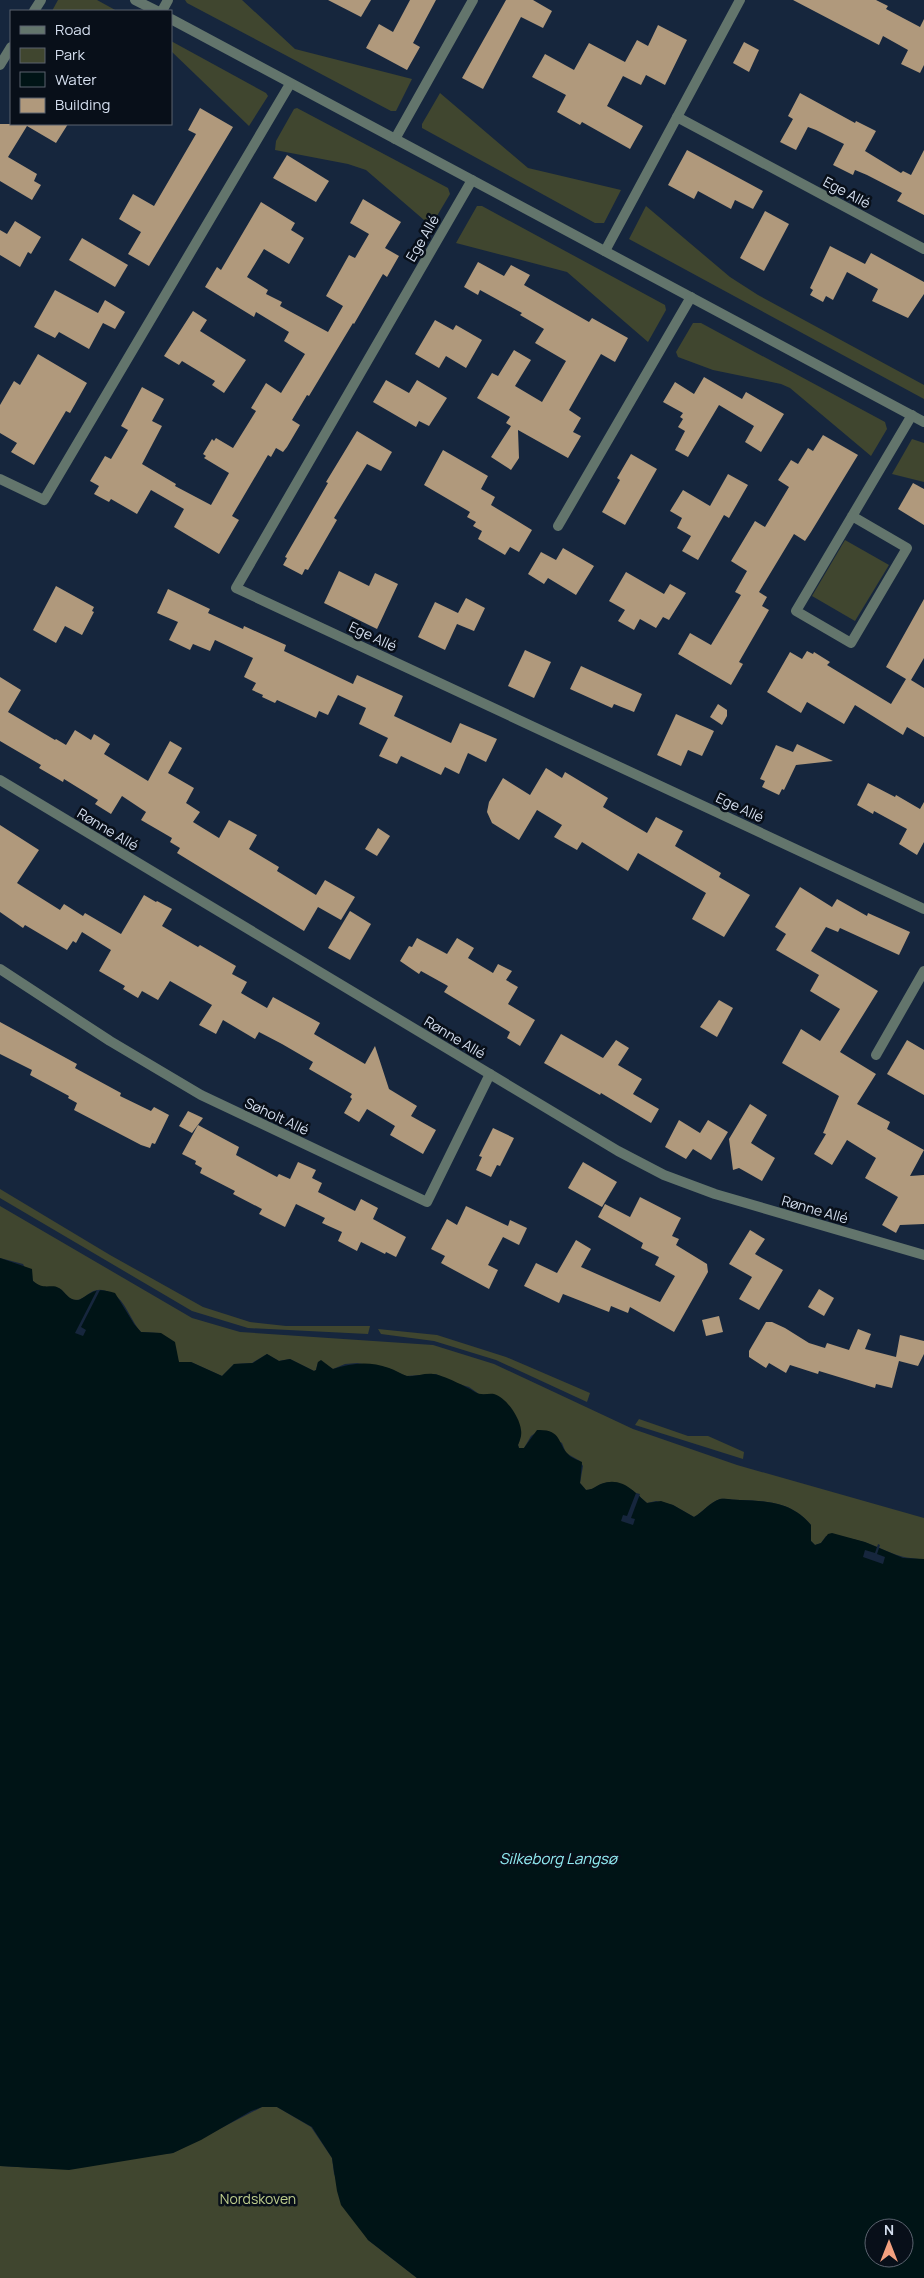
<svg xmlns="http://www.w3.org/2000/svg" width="924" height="2278" font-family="Manrope,sans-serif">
	<rect width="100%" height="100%" fill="#16263d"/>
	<g fill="#40462f">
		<path d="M58 0H97L117 11H52Z"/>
		<path d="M185 0H242L295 49 412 79 396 111H391L187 3Z"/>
		<path d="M171 41 266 93 268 96 249 126 171 51Z"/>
		<path d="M440 93 528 168 621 190 604 223H595L422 128V124Z"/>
		<path d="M297 108 448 188 450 194 431 226 366 170 348 164 275 150 276 141 294 109Z"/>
		<path d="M477 206H482L665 305 666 310 648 342 567 272 456 243Z"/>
		<path d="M646 206 730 277 758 295 924 385V399L629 239Z"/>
		<path d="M693 323H701L885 422 887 429 871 456 790 388 781 384 713 370 678 357 676 352Z"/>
		<path d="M912 439 924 443V482L892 474Z"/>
		<path d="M845 540 889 565 855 621 812 596Z"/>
		<path d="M0 1189 110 1255 203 1307 250 1322 286 1326H370L368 1334 248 1328 192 1311 0 1198Z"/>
		<path d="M0 1206 192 1318 240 1332 433 1345 494 1364 633 1429 737 1465 924 1518V1559C897 1559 888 1550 864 1542 852 1538 839 1537 826 1536L821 1543 815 1545 811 1541V1525C792 1502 767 1501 740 1500 733 1500 727 1498 720 1499 710 1502 703 1512 694 1517L673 1505 656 1501 647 1503C634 1491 621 1477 601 1484 596 1487 592 1490 586 1490L580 1483 583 1466 580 1461 566 1453 562 1443 540 1430 531 1436 524 1448H519L518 1445C526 1426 512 1409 499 1397L479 1394 469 1387 452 1382 436 1374 406 1376 388 1368 357 1363 345 1364 333 1369 318 1362 316 1370 314 1371 290 1359 279 1361 267 1354 252 1363 234 1364 222 1376 191 1362H179L160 1333 141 1332C130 1320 126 1300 111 1293 91 1283 88 1300 76 1300 67 1300 65 1290 58 1288 53 1286 47 1288 42 1287 33 1285 27 1272 23 1264L0 1258Z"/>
		<path d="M378 1329 437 1335 506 1357 590 1393 587 1402 496 1360 434 1341 381 1334Z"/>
		<path d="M639 1419 688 1436H708L744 1452 743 1459 635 1425Z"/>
		<path d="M262 2107H277L311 2127 332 2158 334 2174 368 2240 417 2278H0V2166L37 2168 173 2153Z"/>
	</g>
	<path fill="#001416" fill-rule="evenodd" d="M0 1258 32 1269 33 1281C45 1291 51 1283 59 1288 67 1293 68 1301 79 1300 94 1291 96 1287 115 1293L134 1324 141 1332 161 1333 175 1342 179 1362H191L222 1376 234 1364 253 1363 267 1354 279 1361 290 1359 314 1371 316 1370 318 1362 321 1360 333 1369C352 1363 369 1361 389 1368 395 1370 401 1374 407 1376 415 1377 424 1373 433 1374 443 1375 467 1387 475 1392 481 1396 488 1393 494 1394 506 1397 520 1418 521 1430 522 1436 520 1440 518 1445L519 1448H524L537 1430C562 1429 557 1443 568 1454 571 1458 578 1460 582 1462L580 1483 586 1490C592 1490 596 1486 601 1484 622 1476 634 1492 647 1503L661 1501 673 1505 694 1517C703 1512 710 1502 720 1499 727 1498 733 1500 740 1500 767 1501 792 1502 811 1525V1541L815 1545 821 1543 828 1534 832 1533 865 1542 903 1558 924 1559V2278H417L368 2240 341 2205 337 2191 332 2158 312 2127 277 2107H262L251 2111 201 2140 173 2153 69 2170 0 2166ZM874 2228H904V2258H874Z"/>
	<g fill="#16263d">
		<path d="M97 1290H100L81 1327 86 1330 83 1336 75 1333Z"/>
		<path d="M636 1493 640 1494 631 1518 635 1519 633 1525 621 1521 623 1515 627 1516Z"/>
		<path d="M878 1544 880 1545 877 1554 885 1557 883 1564 863 1557 865 1550 875 1553Z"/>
	</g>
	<g fill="#b0997c">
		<path d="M328 0H371L361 17Z"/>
		<path d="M410 0H436L413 43 420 47 407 70 366 48 379 24 393 32Z"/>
		<path d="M506 0H533L552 11 543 28 521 17 483 89 462 78Z"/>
		<path d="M793 0H876L888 6 886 9 920 27 924 19V65L920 73 901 64 908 50 883 36 879 45Z"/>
		<path d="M658 25 687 40 665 85 646 75 641 85 623 76 607 106 643 126 630 149 582 122 580 125 557 112 566 95 532 77 545 54 574 70 589 43 625 62 637 40 648 46Z"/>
		<path d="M744 42 759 50 749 72 733 63Z"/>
		<path d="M800 93 855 123 856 121 876 131 865 151 901 173 903 171 911 175 924 150V215L897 201 902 193 867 175 855 170 853 175 833 165 844 144 816 130 808 127 796 150 780 142 793 119 788 116Z"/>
		<path d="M200 108 233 127 149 266 128 254 141 232 119 219 133 194 154 206 196 134 188 130Z"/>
		<path d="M0 124H68L56 143 27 126 8 157 37 174 34 181 41 185 32 200 0 181Z"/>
		<path d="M687 150 763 191 753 209 735 200 731 209 698 191 694 199 668 185Z"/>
		<path d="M287 155 329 181 316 202 273 178Z"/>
		<path d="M363 199 401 222 385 248 399 256 387 277 383 274 354 324 353 323 309 396 307 395 292 420 300 425 287 447 283 452 276 448 271 457 268 455 232 516 239 520 219 554 174 527 184 509 151 490 137 514 111 499 109 502 94 494 99 486 90 481 105 456 111 459 128 430 121 426 142 387 164 399 152 421 162 426 142 464 176 484 175 486 211 505 229 473 204 458 206 456 203 454 212 439 214 441 216 438 233 448 256 411 251 408 266 383 281 393 305 354 284 341 289 332 256 312 254 317 205 287 217 267 221 270 261 202 295 223 291 230 304 238 289 264 264 249 247 277 268 290 266 294 282 302 280 306 328 332 343 306 326 296 349 255 355 258 369 234 350 223Z"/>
		<path d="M765 211 789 224 764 271 740 258Z"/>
		<path d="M15 221 41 237 31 254 28 252 20 267 0 255V230L7 234Z"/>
		<path d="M82 238 128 265 115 287 69 260Z"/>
		<path d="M830 246 865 264 871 253 924 282V294L908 318 872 301 878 289 847 272 833 300 826 296 823 302 810 295 813 290 810 288Z"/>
		<path d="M478 262 504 276 511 265 530 275 524 285 589 322 592 318 628 338 615 362 601 354 569 410 581 418 573 432 581 436 568 458 518 430 519 458 511 470 491 457 511 426 506 423 510 417 477 398 492 373 498 376 514 350 531 360 515 386 542 402 566 361 535 343 544 329 520 315 522 313 480 290 478 295 464 287Z"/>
		<path d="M55 290 98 313 105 300 125 312 115 329 103 323 89 349 59 332 55 338 34 327Z"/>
		<path d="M193 311 207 320 200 331 246 360 224 393 212 385 215 381 182 361 179 365 164 356Z"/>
		<path d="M435 320 453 330 456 325 482 340 466 368 446 356 439 368 415 354Z"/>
		<path d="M38 354 87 383 70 413 66 411 34 465 11 452 17 443 0 433V405L14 381 20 385Z"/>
		<path d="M704 377 742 399 746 392 784 414 761 452 745 442 754 426 719 405 688 457 675 450 685 431 678 427 683 419 680 417 683 413 663 402 675 382 694 394Z"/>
		<path d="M386 380 409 393 417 380 447 398 429 426 419 421 416 427 373 402Z"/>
		<path d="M357 431 392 452 381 471 367 464 334 518 337 520 308 570 305 569 302 575 283 565 287 558 285 557 328 483 326 482Z"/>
		<path d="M823 435 858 455 811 532 805 541 794 534 759 592 767 597 762 606 769 610 739 662 743 664 731 685 678 654 690 633 711 645 741 595 735 592 747 571 731 561 755 521 765 527 789 487 778 480 791 460 798 464 808 448 813 451Z"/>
		<path d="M443 450 488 476 481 489 495 497 491 505 532 530 519 552 510 547 505 555 478 539 482 531 473 526 476 522 467 517 470 512 424 485Z"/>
		<path d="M631 454 657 469 625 525 602 512 620 480 617 478Z"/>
		<path d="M728 474 748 485 729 518 724 515 698 560 682 551 691 536 677 528 682 518 670 511 683 490 710 506Z"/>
		<path d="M913 483 924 489V525L898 509Z"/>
		<path d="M563 548 594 566 576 595 548 578 544 584 528 574 541 552 556 560Z"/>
		<path d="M339 571 369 586 375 573 398 584 377 629 324 603Z"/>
		<path d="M626 572 664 594 670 584 686 593 669 620 663 617 656 628 640 619 634 630 618 621 625 610 609 601Z"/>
		<path d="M56 586 94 607 92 611 94 612 82 635 65 626 56 643 33 630Z"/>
		<path d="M168 589 210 609 208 613 243 629 244 626 286 645 284 651 353 684 357 675 403 696 394 716 451 743 460 723 497 739 486 762 468 753 459 774 445 767 441 775 401 756 397 764 379 756 388 738 359 724 366 708 338 695 328 715 319 711 316 718 277 700 275 703 262 697 263 695 252 690 256 683 244 677 253 658 215 640 210 651 193 644 190 650 169 640 178 622 157 613Z"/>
		<path d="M466 598 485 608 474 631 457 624 445 650 418 637 435 602 458 613Z"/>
		<path d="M924 599V658L911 680 924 688V737L907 727 903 735 855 705 844 724 807 702 801 713 767 692 790 652 802 659 807 651 813 654 814 652 830 662 827 665 891 704 906 679 886 667Z"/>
		<path d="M525 650 551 662 534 698 508 686Z"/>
		<path d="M581 666 642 694 634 712 614 704 612 708 570 689Z"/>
		<path d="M0 677 21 690 8 712 55 740 56 739 66 745 75 730 91 740 94 734 110 744 104 754 148 781 170 741 182 748 168 773 194 788 186 803 200 812 193 822 219 838 229 820 257 835 249 849 279 867 277 871 316 895 325 880 355 897 341 920 318 907 304 931 177 853 180 848 170 842 172 838 141 820 146 812 122 796 111 814 95 804 98 800 64 779 63 782 39 768 41 765 0 741Z"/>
		<path d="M718 704 727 710V716L722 725 710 717Z"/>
		<path d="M676 714 714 731 702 756 688 750 681 766 657 755Z"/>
		<path d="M797 744 833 761 796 765 784 790 782 789 779 795 762 787 765 781 760 779 776 745 793 752Z"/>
		<path d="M546 768 562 778 565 772 608 798 603 807 647 833 656 817 683 831 675 846 721 873 719 877 750 895 724 937 692 919 706 893 638 853 628 871 582 842 577 850 554 837 562 825 537 810 519 840 492 823 487 812 489 802 503 778 530 795Z"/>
		<path d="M868 783 895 797 896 795 920 809 924 802V842L917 855 899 844 907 829 874 811 873 814 857 805Z"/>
		<path d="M0 825 39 850 17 883 60 910 64 904 83 916 85 913 121 934 144 895 156 902 157 901 172 909 162 926 198 947 200 945 236 966 232 974 247 982 241 993 267 1008 273 997 320 1023 314 1034 365 1064 375 1046 389 1089 417 1106 411 1116 436 1130 423 1154 390 1135 395 1126 367 1109 359 1122 344 1113 352 1099 350 1097 352 1094 309 1069 313 1062 282 1044 259 1032 255 1039 223 1020 216 1034 199 1025 212 1005 170 981 158 1000 142 991 138 998 123 989 125 986 99 971 111 950 82 932 76 943 73 941 67 950 25 925 23 928 0 912Z"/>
		<path d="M378 828 390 836 377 856 365 849Z"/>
		<path d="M800 887 832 907 837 899 867 916 868 913 910 932 899 955 840 928 838 932 826 927 811 951 878 991 840 1052 876 1074 857 1104 890 1122 887 1129 924 1150 910 1176 924 1175V1224L900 1225 896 1233 882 1225 898 1197 865 1178 876 1158 847 1140 832 1165 814 1154 826 1134 823 1133 839 1096 782 1063 801 1029 820 1041 840 1009 810 991 819 975 776 950 786 934 775 927Z"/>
		<path d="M350 911 371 924 350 960 328 948Z"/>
		<path d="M417 938 447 954 457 938 474 948 468 958 493 973 498 964 512 971 506 980 518 987 508 1004 535 1020 520 1046 507 1038 510 1032 444 992 448 986 421 971 419 974 400 961 409 946 412 947Z"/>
		<path d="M719 1000 733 1008 717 1037 700 1027Z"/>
		<path d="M0 1022 77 1064 75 1068 121 1093 120 1096 151 1111 154 1107 169 1115 155 1144 152 1143 150 1148 141 1145 74 1110 77 1103 68 1098 69 1096 30 1075 32 1070 0 1054Z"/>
		<path d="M561 1034 603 1058 616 1040 629 1048 618 1065 642 1079 633 1094 659 1109 651 1123 601 1093 600 1095 544 1063Z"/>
		<path d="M907 1040 924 1050V1095L887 1074Z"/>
		<path d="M750 1104 767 1115 751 1143 775 1158 762 1181 739 1168 733 1170 729 1139Z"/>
		<path d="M188 1111 203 1118 192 1133 179 1126Z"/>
		<path d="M679 1120 700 1133 708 1120 728 1132 711 1160 693 1149 686 1159 665 1147Z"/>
		<path d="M198 1125 239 1147 236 1155 277 1177 279 1174 290 1179 298 1162 316 1170 312 1178 322 1183 318 1192 355 1211 361 1199 378 1208 373 1219 406 1237 396 1257 386 1252 385 1254 361 1242 357 1251 338 1241 342 1232 322 1223 325 1218 296 1204 285 1227 259 1214 262 1209 233 1194 235 1191 200 1173 202 1168 195 1164 196 1161 182 1154Z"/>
		<path d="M493 1128 514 1138 500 1166 497 1165 491 1177 476 1170 482 1157 479 1156Z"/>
		<path d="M583 1162 617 1182 602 1207 568 1188Z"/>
		<path d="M640 1197 681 1218 672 1236 679 1239 676 1245 707 1264 708 1272 674 1332 630 1307 628 1313 611 1306 609 1312 563 1294 559 1303 524 1286 536 1263 557 1273 576 1240 591 1249 581 1267 660 1302 675 1276 655 1265 659 1257 641 1248 643 1243 598 1217 605 1204 630 1217Z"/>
		<path d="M466 1206 508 1226 510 1220 527 1228 519 1245 503 1237 488 1265 498 1270 489 1289 441 1263 445 1256 431 1249 447 1219 457 1225Z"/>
		<path d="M750 1230 765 1239 755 1254 783 1270 759 1310 739 1299 752 1277 729 1264Z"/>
		<path d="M819 1289 834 1298 824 1316 808 1307Z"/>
		<path d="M719 1316 723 1332 706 1336 702 1320Z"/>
		<path d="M766 1322H772L785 1328 809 1343 825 1348 827 1343 849 1350 858 1329 871 1334 865 1349 896 1357 900 1335 924 1341V1354L918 1366 899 1361 892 1388 876 1384 875 1388 819 1371 818 1374 790 1365 786 1373 769 1363 766 1368 749 1357V1351Z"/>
	</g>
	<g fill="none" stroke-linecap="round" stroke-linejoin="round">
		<g stroke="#63756c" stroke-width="10">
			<path d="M135 0 157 11"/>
			<path d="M34 11 41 0"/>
			<path d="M162 11 168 0"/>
			<path d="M171 19 924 422"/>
			<path d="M0 65 11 47"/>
			<path d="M677 117 924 249"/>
			<path d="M395 139 473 0"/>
			<path d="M472 180 236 588 924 909"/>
			<path d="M605 251 740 0"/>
			<path d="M0 479 44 500 290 84"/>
			<path d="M852 516 907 548 851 643 796 611 912 415"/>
			<path d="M558 526 691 297"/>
			<path d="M0 780 618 1151 664 1175 715 1194 924 1255"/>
			<path d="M0 969 110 1041 201 1095 427 1202 490 1074"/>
			<path d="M876 1055 924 971"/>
		</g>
	</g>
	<g text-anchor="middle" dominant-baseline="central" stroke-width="5" stroke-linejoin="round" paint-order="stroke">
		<g font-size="14" fill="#d4deee" stroke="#080f19">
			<text transform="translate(847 192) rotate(28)">Ege Allé</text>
			<text transform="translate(422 238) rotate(-60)">Ege Allé</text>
			<text transform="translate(373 636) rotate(25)">Ege Allé</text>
			<text transform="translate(740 807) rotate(25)">Ege Allé</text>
			<text transform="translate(108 829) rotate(31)">Rønne Allé</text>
			<text transform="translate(455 1037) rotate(31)">Rønne Allé</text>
			<text transform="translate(277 1116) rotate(25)">Søholt Allé</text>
			<text transform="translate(815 1209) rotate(16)">Rønne Allé</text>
		</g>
		<g font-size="14" fill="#becd8c" stroke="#080f19">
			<text x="258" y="2198">Nordskoven</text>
		</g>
		<g font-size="15" font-style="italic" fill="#92edf4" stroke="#080f19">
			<text x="558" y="1858">Silkeborg Langsø</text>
		</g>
	</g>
	<rect x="10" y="10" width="162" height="115" fill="#080f19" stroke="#5a626e"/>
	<rect x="20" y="26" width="25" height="8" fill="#63756c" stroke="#5a626e"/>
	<text x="55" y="35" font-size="15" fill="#d4deee">Road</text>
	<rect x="20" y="48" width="25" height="15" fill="#40462f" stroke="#5a626e"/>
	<text x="55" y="60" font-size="15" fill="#d4deee">Park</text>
	<rect x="20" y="72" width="25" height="15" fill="#001416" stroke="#5a626e"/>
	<text x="55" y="85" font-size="15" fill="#d4deee">Water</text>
	<rect x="20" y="98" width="25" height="15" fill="#b0997c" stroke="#5a626e"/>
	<text x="55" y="110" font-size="15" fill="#d4deee">Building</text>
	<g transform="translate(889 2243)"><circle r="24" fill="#080f19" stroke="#5a626e"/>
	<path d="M0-4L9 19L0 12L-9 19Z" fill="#f2a07f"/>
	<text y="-8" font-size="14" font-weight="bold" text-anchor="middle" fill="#d4deee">N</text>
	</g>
</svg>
